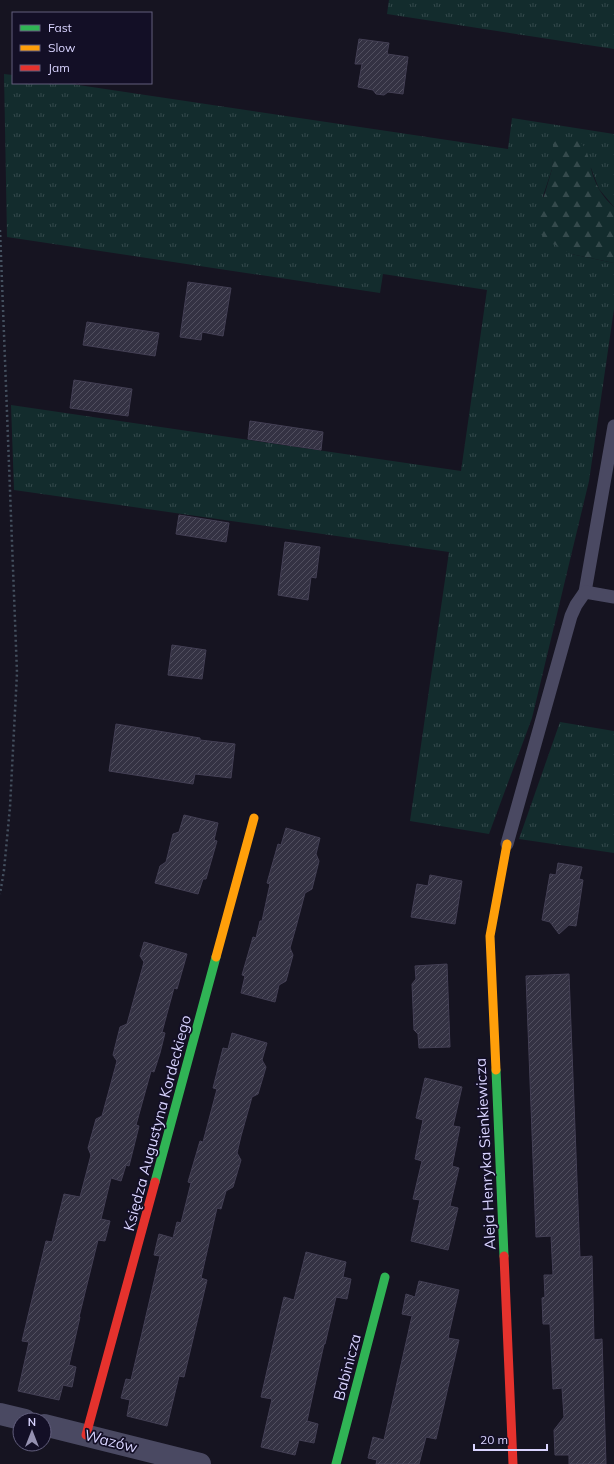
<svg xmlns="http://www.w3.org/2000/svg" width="614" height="1464" font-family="Mulish,sans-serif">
	<defs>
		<pattern id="grass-tufts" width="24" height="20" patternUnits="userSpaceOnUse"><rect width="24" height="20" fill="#132c2d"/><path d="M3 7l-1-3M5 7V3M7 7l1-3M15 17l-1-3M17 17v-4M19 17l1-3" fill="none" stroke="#354a4c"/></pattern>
		<pattern id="forest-firs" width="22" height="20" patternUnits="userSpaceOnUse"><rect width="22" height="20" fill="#132c2d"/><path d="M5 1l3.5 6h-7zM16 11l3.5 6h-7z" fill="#354a4c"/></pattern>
		<pattern id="building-hatch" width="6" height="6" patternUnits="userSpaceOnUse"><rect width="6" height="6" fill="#343243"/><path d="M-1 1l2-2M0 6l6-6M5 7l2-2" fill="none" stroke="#514f5f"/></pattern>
	</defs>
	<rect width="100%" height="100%" fill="#161421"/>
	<g fill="url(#grass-tufts)">
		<path d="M389 0H614V49L387 14Z"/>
		<path d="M4 74 13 75V83H65L508 149 512 118 614 134V207L599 189 591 168 553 158 552 169 543 196 571 254 614 263V309L589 481 532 718 489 834 410 821 449 552 14 490 11 405 461 471 487 290 383 274 380 293 7 237Z"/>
		<path d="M560 722 614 731V853L519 839Z"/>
	</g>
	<path fill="url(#forest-firs)" d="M566 138C571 139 577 139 581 143 588 149 589 161 591 169 595 184 602 197 614 207V263L571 254 543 238 540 228V210L552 169 553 144 556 140Z"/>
	<g fill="url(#building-hatch)" stroke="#433f54">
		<path d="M359 39 389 43 387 54 408 57 403 94 388 92 384 95 376 94 373 90 358 87 362 64H355Z"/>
		<path d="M188 282 231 288 223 336 202 332 201 340 180 337Z"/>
		<path d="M87 322 159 333 155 356 83 345Z"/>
		<path d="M74 380 132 389 128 416 70 408Z"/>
		<path d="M250 421 323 432 321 450 248 439Z"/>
		<path d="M179 515 229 523 226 542 176 534Z"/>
		<path d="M285 542 320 547 316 578 311 577 308 600 278 595Z"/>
		<path d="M172 645 206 650 202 679 168 675Z"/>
		<path d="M116 724 200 738V740L235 744 231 778 195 774 193 784 109 771Z"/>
		<path d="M184 815 218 823 214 840 217 841 206 879H203L198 894 155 883 160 866 166 862 173 834 179 832Z"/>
		<path d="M286 828 320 838 316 854 319 861 312 889 305 893 296 927 290 948 293 955 286 981 279 985 275 1002 241 993 245 976 242 975 253 937 256 938 260 921H262L270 884 267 883 278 844 281 845Z"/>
		<path d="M558 863 582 867 579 879 583 880 576 926 569 925 559 934 550 922 542 920 550 874 556 875Z"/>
		<path d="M430 875 462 881 455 924 411 917 417 884 428 886Z"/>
		<path d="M144 942 187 954 177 989 174 988 162 1032 165 1033 160 1053 154 1072 151 1071 136 1125 139 1126 129 1166 126 1165 121 1181 111 1178 101 1219 110 1221 105 1241 98 1240 79 1317H80L69 1365 76 1367 72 1387 63 1385 59 1400 18 1391 29 1342 22 1341 46 1241 52 1242 64 1194 80 1197 91 1155 88 1148 96 1119 102 1116 117 1061 113 1055 120 1027 127 1024 144 962 140 956Z"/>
		<path d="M447 964 450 1047 419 1048 418 1034 414 1030 412 984 416 979 415 966Z"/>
		<path d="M569 974 580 1257 592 1256 594 1340 602 1339 606 1464H569V1455H555L554 1430 564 1417 562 1388 553 1389 550 1324H543L542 1298 545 1297 544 1275H553L551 1236 536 1237 526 976Z"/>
		<path d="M232 1033 267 1043 262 1060 266 1067 258 1094 252 1097 241 1136 237 1153 241 1160 233 1187 226 1191 221 1209 217 1208 201 1278 207 1280 184 1377 179 1376 167 1426 127 1416 130 1400 121 1398 126 1379 131 1380 160 1256 154 1255 159 1234 173 1238 177 1222 181 1223 191 1183 188 1182 200 1141 203 1142 217 1089 213 1088 223 1048 228 1049Z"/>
		<path d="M425 1078 462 1087 453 1126 460 1127 452 1166 459 1168 450 1206 458 1208 448 1250 411 1241 420 1200 413 1199 422 1161 415 1159 423 1120 416 1118Z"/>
		<path d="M306 1252 346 1262 343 1277 351 1279 347 1299 336 1297 325 1344H324L307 1421 318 1424 314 1443 299 1440 295 1455 261 1447 272 1399 261 1397 284 1297 294 1300Z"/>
		<path d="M419 1281 459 1290 448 1338 459 1340 436 1439 426 1437 419 1464H376L377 1460 368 1458 373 1437 384 1440 412 1316 402 1314 406 1294 415 1297Z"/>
	</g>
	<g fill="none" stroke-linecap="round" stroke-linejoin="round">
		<path stroke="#44505f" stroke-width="2.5" stroke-dasharray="2 3" stroke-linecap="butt" d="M0 230 17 673 10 807 4 870 0 894"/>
		<g stroke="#4a4962" stroke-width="13">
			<path d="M585 592 614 426"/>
			<path d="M507 844 571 616 576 605 585 592 614 597"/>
		</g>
		<g stroke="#4a4962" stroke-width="22">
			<path d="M0 1414 25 1420"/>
			<path d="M44 1425 200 1464"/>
		</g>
		<g stroke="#30b455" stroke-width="9">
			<path d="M496 1070 504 1256"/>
			<path d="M155 1182 216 957"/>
			<path d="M336 1464 385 1277"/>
		</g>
		<g stroke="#ff9f0a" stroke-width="9">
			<path d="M216 957 254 818"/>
			<path d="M496 1070 490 936 507 844"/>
		</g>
		<g stroke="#e5322d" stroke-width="9">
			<path d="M504 1256 513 1464"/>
			<path d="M86 1435 155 1182"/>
		</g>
	</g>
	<g text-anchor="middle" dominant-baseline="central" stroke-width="3.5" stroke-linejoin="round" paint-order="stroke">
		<g font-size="15" fill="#d9d4ff" stroke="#130f26">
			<text transform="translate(157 1123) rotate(-75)">Księdza Augustyna Kordeckiego</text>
			<text transform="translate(485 1154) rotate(-93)">Aleja Henryka Sienkiewicza</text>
			<text transform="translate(347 1367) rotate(-75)">Babinicza</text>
			<text transform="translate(111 1441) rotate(14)">Wazów</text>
		</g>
	</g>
	<rect x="12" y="12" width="140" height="72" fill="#130f26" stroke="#625e7d"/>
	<rect x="20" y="25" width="20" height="6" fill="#30b455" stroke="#625e7d"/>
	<text x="48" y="32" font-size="12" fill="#d9d4ff">Fast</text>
	<rect x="20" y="45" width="20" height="6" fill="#ff9f0a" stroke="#625e7d"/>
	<text x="48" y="52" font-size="12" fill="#d9d4ff">Slow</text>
	<rect x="20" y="65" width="20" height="6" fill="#e5322d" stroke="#625e7d"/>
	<text x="48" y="72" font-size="12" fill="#d9d4ff">Jam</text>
	<g transform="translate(32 1432)"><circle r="19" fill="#130f26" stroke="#625e7d"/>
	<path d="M0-3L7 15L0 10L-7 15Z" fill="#9591b1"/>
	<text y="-6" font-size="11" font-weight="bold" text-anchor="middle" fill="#d9d4ff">N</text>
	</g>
	<path d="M474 1444v6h73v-6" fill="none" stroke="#d9d4ff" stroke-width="2"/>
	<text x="480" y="1444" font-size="12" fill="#d9d4ff" stroke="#130f26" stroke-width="3" paint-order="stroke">20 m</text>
</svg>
